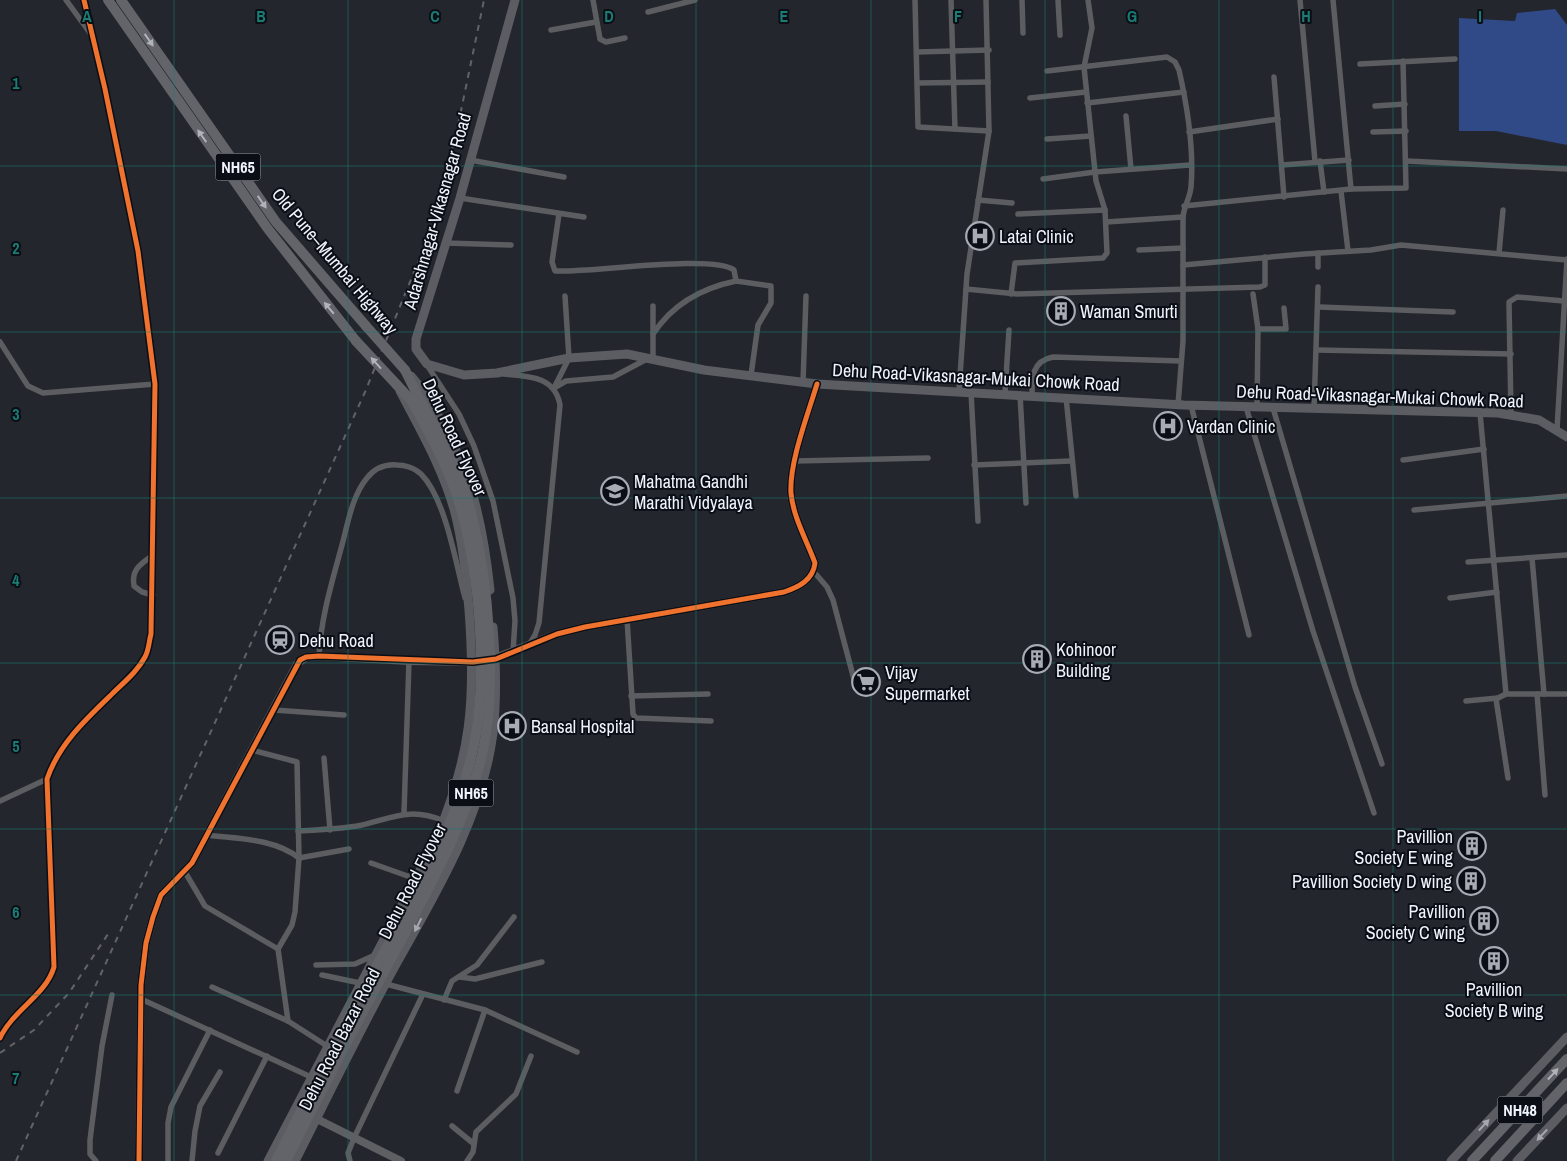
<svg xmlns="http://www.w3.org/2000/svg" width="1567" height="1161" font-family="'Archivo Narrow',sans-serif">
	<rect width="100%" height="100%" fill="#23262d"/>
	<path fill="#304987" d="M1555 9 1567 25V145L1496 131H1459V18L1515 21 1517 13Z"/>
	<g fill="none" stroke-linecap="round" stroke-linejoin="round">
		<g stroke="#5c5d60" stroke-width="5.5">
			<path d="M66 0 90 33"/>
			<path d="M593 0 600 39 606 42 625 38"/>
			<path d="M915 0 918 127 989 131"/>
			<path d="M951 0 955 129"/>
			<path d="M1022 0 1023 33"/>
			<path d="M1058 0 1060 35"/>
			<path d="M1300 0 1315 161"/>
			<path d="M1333 0 1351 189"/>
			<path d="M648 12 695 0"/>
			<path d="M551 30 596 22"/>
			<path d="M917 52 989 50"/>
			<path d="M1360 64 1455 59"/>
			<path d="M1047 71 1167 57 1175 62 1179 70C1187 105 1194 151 1191 187 1190 198 1184 206 1183 217V341L1178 405"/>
			<path d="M1274 77 1284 197"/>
			<path d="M918 83 988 82"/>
			<path d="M1030 98 1086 92"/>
			<path d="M1087 103 1184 92"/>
			<path d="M1375 106 1405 104"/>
			<path d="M1126 116 1131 169"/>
			<path d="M1189 132 1278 119"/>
			<path d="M1373 132 1406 131"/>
			<path d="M1047 139 1091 136"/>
			<path d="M470 160 564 177"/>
			<path d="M1320 161 1324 192"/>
			<path d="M1407 161 1567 169"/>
			<path d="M1282 165 1349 160"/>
			<path d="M1043 179 1095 172 1190 165"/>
			<path d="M1341 191 1348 251"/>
			<path d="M460 198 584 217"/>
			<path d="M978 200 1012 203"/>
			<path d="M1184 206 1351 189 1406 188 1403 61"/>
			<path d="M559 214 552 262 555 271C589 273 712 254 734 270L736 281 771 286V303L758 325 751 375"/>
			<path d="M1018 214 1105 210"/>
			<path d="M1106 222 1183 217"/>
			<path d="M446 243 511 245"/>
			<path d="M1139 250 1183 248"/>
			<path d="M1318 253V267"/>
			<path d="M1499 253 1503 210"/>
			<path d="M1183 265 1304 254 1371 250 1401 245 1567 260"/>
			<path d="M966 289 1017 294 1260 287 1265 285V257"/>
			<path d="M1011 294 1015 263 1103 258 1107 253 1105 210 1096 181 1084 67 1092 28 1088 0"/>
			<path d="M1253 294 1258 329 1257 407"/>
			<path d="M1319 307 1453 312"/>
			<path d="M1258 329H1286L1284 308"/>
			<path d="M653 334C672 305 702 288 736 281"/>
			<path d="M0 342 28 386 43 393 155 384"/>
			<path d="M1317 350 1511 354"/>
			<path d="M653 360V306"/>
			<path d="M427 365 459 414 474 446 493 501 513 598 515 621 513 652"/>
			<path d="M504 374C528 376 555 376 560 405L539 623 535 635 529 645"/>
			<path d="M803 382 806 296"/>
			<path d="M554 388 566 381 613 377 647 359"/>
			<path d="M554 388 569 358 565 296"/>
			<path d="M959 391 967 274 989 131 986 0"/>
			<path d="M971 392 978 521"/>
			<path d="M1005 393 1009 330"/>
			<path d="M1020 394 1026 503"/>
			<path d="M1032 395C1032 377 1032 361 1053 357L1181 361"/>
			<path d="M1066 397 1076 496"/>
			<path d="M1191 405 1249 635"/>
			<path d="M1246 407 1313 631 1374 813"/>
			<path d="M1273 408 1355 687 1382 764"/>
			<path d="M1314 408 1318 287"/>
			<path d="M1480 413 1506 694"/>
			<path d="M1511 415 1509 302 1517 297 1564 301"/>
			<path d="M1557 430 1567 259"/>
			<path d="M1403 460 1484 449"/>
			<path d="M795 461 928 458"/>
			<path d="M974 465 1071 461"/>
			<path d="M1414 510 1567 496"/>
			<path d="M1532 558 1544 694"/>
			<path d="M1468 562 1567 555"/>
			<path d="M814 572 827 587 833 600 856 687"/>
			<path d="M153 595 142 592 134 586C131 569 141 564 153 555"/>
			<path d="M1450 598 1497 592"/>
			<path d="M627 619 633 714 636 718 711 721"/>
			<path d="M319 656C321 617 332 582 342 545 348 523 352 496 367 478 375 468 385 464 397 465 405 465 415 468 421 474 446 499 456 565 465 598"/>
			<path d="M1537 694 1545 795"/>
			<path d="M631 696 708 694"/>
			<path d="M1466 701 1498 698"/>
			<path d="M274 710 344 715"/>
			<path d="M252 750 297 762 299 858 295 912 292 925 278 949"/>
			<path d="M324 758 330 830"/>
			<path d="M1508 778 1496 699 1506 694H1567"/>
			<path d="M0 801 47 779"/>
			<path d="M404 813 409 661"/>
			<path d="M298 831C318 830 337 829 357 826 391 819 409 806 444 821"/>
			<path d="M207 835C237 839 274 838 299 858L349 849"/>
			<path d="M371 863 416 879"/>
			<path d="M185 872 205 906 278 949 288 1021"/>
			<path d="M316 965 355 964 375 955"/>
			<path d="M322 975 360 983"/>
			<path d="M460 977 475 979 542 962"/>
			<path d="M386 984 485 1010 577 1052"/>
			<path d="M212 987 288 1021 327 1046"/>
			<path d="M141 999 311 1077"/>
			<path d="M444 1000 452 981 477 965 514 917"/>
			<path d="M0 1038C13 1010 46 995 54 967L47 779C59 744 86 719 112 694 124 682 137 672 145 657 149 650 149 641 151 634L155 384 138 251 105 89 84 0"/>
			<path d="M457 1091 485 1010"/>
			<path d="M452 1126 474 1144"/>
			<path d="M218 1153 267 1056"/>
			<path d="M96 1161 90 1154V1140L102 1046 112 995"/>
			<path d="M168 1161V1123L171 1107 210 1030"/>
			<path d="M192 1161 195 1131 200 1106 220 1072"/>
			<path d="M350 1161 348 1153 354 1138 423 994"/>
			<path d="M467 1161 473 1152 476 1132 516 1094 531 1056"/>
		</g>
		<g stroke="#5e5f63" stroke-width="8">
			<path d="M490 660 557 634 585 627 784 592C799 587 813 580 815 563 807 541 793 517 791 493 789 463 808 414 817 384"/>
			<path d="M311 1116 401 1161"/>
			<path d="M139 1161 141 985 146 943 153 917 161 895 192 863 297 664 306 657 319 656 409 661 476 662"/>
		</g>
		<g stroke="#5c5d63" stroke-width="9">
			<path d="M515 0 460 198 416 339V349L427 364 464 375 497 373 569 358 627 354 704 370 817 384 1184 405 1498 413 1539 420 1567 437"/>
			<path d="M411 376C422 388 430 403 439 417 472 474 483 525 490 590"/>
			<path d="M268 1161 436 840C471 755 476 701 469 610 466 576 463 542 454 509 442 467 420 429 400 391"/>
			<path d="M295 1161C328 1096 360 1030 395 966 436 893 482 818 493 733 497 698 496 663 493 627"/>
			<path d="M1451 1161 1567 1037"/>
			<path d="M1517 1161 1567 1108"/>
		</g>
		<g stroke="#636469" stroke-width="10">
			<path d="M108 0 268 229 356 341"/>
			<path d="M121 0 276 222 366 326"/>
			<path d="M405 370 418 396"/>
			<path d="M397 385 411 400"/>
			<path d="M1472 1161 1567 1059"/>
			<path d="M1495 1161 1567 1083"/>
		</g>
		<g stroke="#626368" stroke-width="2" stroke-dasharray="6 6" stroke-linecap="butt">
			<path d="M0 1053 34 1030 69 993 108 934"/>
			<path d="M16 1161 365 392 432 228 457 130 484 0"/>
		</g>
		<g stroke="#636469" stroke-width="10">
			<path d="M366 326 405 370"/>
			<path d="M356 341 397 385"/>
			<path d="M276 1161C306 1102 334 1043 366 985 406 911 453 837 472 754 489 683 480 574 460 505 449 467 430 434 411 400"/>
			<path d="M286 1161C320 1093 355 1026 391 959 425 894 463 831 481 759 498 688 489 583 471 512 461 471 438 433 418 396"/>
		</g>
		<defs>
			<g id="cycleway">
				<path d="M0 1038C13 1010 46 995 54 967L47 779C59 744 86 719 112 694 124 682 137 672 145 657 149 650 149 641 151 634L155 384 138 251 105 89 84 0"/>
				<path d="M139 1161 141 985 146 943 153 917 161 895 192 863 300 660 306 657 319 656 473 662 496 659 557 634 585 627 784 592C799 587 813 580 815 563 807 541 793 517 791 493 789 463 808 414 817 384"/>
			</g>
		</defs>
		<use href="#cycleway" stroke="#0b0e14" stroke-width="8"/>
		<use href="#cycleway" stroke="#ef722f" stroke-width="5"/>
	</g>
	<defs><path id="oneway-solid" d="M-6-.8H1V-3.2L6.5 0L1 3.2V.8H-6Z" transform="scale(1.25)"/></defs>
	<g fill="#afb3ba">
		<use href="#oneway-solid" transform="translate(149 40) rotate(55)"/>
		<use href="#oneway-solid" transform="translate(202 136) rotate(-125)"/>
		<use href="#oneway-solid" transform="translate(262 202) rotate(55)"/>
		<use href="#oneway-solid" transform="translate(329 308) rotate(-130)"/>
		<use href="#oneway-solid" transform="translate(376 363) rotate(-132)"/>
		<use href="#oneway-solid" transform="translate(1553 1074) rotate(-47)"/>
	</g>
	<g fill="#a5a8b0">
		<use href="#oneway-solid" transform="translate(418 925) rotate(117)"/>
		<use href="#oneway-solid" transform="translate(1484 1125) rotate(-47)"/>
		<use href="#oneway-solid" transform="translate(1542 1135) rotate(133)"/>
	</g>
	<path fill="none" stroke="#1a7c75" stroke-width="1" stroke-opacity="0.55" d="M174 0V1161M348 0V1161M522 0V1161M696 0V1161M871 0V1161M1045 0V1161M1219 0V1161M1393 0V1161M0 166H1567M0 332H1567M0 498H1567M0 663H1567M0 829H1567M0 995H1567"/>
	<defs>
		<symbol id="hospital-ring" viewBox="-11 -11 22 22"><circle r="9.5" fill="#0b0e14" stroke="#a7abb4" stroke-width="1.5"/><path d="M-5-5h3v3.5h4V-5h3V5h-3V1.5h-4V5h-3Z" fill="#a7abb4"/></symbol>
		<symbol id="building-ring" viewBox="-11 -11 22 22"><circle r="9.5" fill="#0b0e14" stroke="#a7abb4" stroke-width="1.5"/><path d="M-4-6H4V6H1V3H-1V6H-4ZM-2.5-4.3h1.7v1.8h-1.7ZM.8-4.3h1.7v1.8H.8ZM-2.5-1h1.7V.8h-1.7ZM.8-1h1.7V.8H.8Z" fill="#a7abb4"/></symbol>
		<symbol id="school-ring" viewBox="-11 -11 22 22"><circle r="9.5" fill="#0b0e14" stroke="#a7abb4" stroke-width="1.5"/><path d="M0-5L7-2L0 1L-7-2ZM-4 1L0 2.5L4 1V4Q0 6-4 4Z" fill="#a7abb4"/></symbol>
		<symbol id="station-ring" viewBox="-11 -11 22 22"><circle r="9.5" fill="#0b0e14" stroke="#a7abb4" stroke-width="1.5"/><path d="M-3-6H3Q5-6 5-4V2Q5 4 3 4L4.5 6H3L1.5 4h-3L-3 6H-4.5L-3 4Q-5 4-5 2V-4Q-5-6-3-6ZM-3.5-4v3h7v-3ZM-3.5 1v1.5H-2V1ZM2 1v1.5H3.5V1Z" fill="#a7abb4"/></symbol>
		<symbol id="supermarket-ring" viewBox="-11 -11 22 22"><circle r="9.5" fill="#0b0e14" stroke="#a7abb4" stroke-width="1.5"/><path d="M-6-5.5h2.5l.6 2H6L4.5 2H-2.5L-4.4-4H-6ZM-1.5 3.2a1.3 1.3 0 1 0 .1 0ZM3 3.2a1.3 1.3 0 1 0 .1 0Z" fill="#a7abb4"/></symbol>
	</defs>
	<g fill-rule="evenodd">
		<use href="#hospital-ring" x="964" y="220" width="32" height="32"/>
		<use href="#building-ring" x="1045" y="295" width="32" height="32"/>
		<use href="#hospital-ring" x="1152" y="410" width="32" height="32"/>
		<use href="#school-ring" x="599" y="475" width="32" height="32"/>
		<use href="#station-ring" x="264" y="624" width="32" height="32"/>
		<use href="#building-ring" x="1021" y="643" width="32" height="32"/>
		<use href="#supermarket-ring" x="850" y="666" width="32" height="32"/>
		<use href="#hospital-ring" x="496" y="710" width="32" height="32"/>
		<use href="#building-ring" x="1456" y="830" width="32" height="32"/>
		<use href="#building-ring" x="1455" y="865" width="32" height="32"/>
		<use href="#building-ring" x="1468" y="905" width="32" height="32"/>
		<use href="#building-ring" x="1478" y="945" width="32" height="32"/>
	</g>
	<g text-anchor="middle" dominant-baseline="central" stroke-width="4" stroke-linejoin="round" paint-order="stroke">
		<g fill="#0b0e14" stroke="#aaaeb6" stroke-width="1">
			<rect x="215.5" y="153.5" width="45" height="27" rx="4"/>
			<rect x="448.5" y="779.5" width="45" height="27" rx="4"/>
			<rect x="1497.5" y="1096.5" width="45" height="27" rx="4"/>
		</g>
		<g font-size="16" font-weight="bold" fill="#eef3fc">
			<text x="238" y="167">NH65</text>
			<text x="471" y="793">NH65</text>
			<text x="1520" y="1110">NH48</text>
		</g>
		<g font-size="18" fill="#eef3fc" stroke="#0b0e14">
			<text transform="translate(437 211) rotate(-74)">Adarshnagar-Vikasnagar Road</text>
			<text transform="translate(335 261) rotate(50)">Old Pune–Mumbai Highway</text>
			<text transform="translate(976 377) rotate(3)">Dehu Road-Vikasnagar-Mukai Chowk Road</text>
			<text transform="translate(1380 396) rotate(2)">Dehu Road-Vikasnagar-Mukai Chowk Road</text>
			<text transform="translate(455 437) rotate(65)">Dehu Road Flyover</text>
			<text transform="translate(412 881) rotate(-63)">Dehu Road Flyover</text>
			<text transform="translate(339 1039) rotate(-63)">Dehu Road Bazar Road</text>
		</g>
		<g font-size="18" fill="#eef3fc" stroke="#0b0e14" text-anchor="start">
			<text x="999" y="236">Latai Clinic</text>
			<text x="1080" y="311">Waman Smurti</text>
			<text x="1187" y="426">Vardan Clinic</text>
			<text x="634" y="481">Mahatma Gandhi<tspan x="634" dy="21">Marathi Vidyalaya</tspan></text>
			<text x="299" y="640">Dehu Road</text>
			<text x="1056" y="649">Kohinoor<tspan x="1056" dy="21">Building</tspan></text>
			<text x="885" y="672">Vijay<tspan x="885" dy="21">Supermarket</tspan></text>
			<text x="531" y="726">Bansal Hospital</text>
			<text x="1453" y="836" text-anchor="end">Pavillion<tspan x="1453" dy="21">Society E wing</tspan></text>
			<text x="1452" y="881" text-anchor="end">Pavillion Society D wing</text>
			<text x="1465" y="911" text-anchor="end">Pavillion<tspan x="1465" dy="21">Society C wing</tspan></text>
			<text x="1494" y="989" text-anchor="middle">Pavillion<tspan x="1494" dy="21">Society B wing</tspan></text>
		</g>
	</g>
	<g font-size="16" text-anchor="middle" font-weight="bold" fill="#1a7c75" stroke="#0b0e14" stroke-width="4" stroke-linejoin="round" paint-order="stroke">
		<text x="87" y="22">A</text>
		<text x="261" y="22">B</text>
		<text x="435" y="22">C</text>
		<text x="609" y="22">D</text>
		<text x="784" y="22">E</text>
		<text x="958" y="22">F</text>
		<text x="1132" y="22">G</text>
		<text x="1306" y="22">H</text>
		<text x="1480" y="22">I</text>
		<text x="16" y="89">1</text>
		<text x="16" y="254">2</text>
		<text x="16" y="420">3</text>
		<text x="16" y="586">4</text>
		<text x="16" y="752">5</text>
		<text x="16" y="918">6</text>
		<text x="16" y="1084">7</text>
	</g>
</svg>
